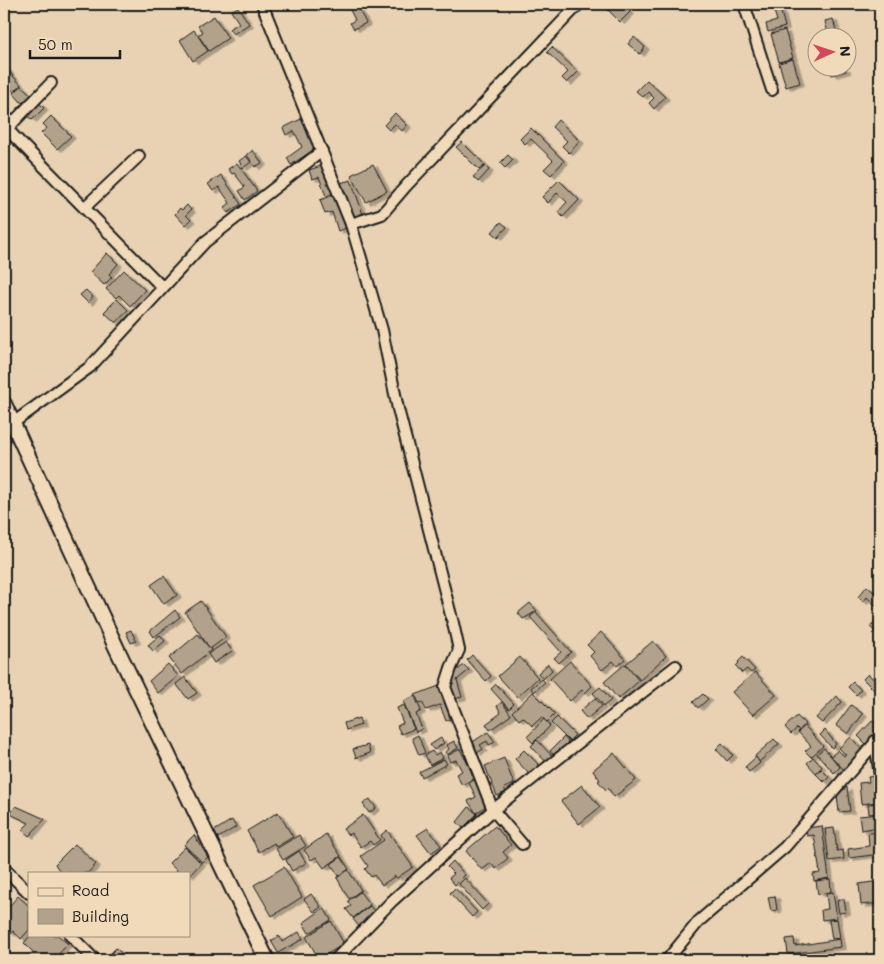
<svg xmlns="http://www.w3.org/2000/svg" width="884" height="964" font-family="Mali,sans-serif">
	<defs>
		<filter id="shadow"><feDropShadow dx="4.5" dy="2.5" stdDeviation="0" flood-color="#0004"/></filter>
	</defs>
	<rect width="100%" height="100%" fill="#e8d2b3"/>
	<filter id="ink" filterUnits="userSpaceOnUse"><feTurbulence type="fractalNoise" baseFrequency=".02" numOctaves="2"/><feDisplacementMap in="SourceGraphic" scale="10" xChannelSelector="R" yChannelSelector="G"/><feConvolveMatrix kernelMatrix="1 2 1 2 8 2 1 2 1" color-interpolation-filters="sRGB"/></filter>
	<g filter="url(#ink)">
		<g fill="#b2a28b" stroke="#1c1c1c" filter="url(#shadow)">
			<path d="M347 4H356L366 23 354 29 350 23 355 20Z"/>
			<path d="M613 4H622L630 12 620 22 607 9Z"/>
			<path d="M772 4H779L785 27 768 32 766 24 777 21Z"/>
			<path d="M238 7 249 24 233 34 229 29 239 23 231 11Z"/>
			<path d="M214 16 228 38 209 51 198 35 203 32 198 26Z"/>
			<path d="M833 19 838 38H829L825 21Z"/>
			<path d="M194 30 208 51 193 61 180 40Z"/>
			<path d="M785 30 793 58 779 62 771 34Z"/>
			<path d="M634 37 645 47 640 54 628 44Z"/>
			<path d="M552 47 578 72 567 83 562 78 568 72 547 52Z"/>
			<path d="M793 59 800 83 786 87 779 63Z"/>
			<path d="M6 68 21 85 14 92 4 81V70Z"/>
			<path d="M830 68H846V71L832 75Z"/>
			<path d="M647 80 665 97 654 109 649 103 654 98 648 92 643 97 636 91Z"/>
			<path d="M22 86 31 95 22 103 13 93Z"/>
			<path d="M38 102 44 108 32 120 26 115Z"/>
			<path d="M395 113 407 125 402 131 395 124 389 130 384 125Z"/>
			<path d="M51 116 71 136 57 149 41 133 47 128 43 124Z"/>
			<path d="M301 119 316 148 291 165 287 158 302 147 294 131 286 135 283 128Z"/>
			<path d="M558 120 580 141 569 153 562 146 567 141 552 127Z"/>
			<path d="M531 128 564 161 551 175 544 169 553 160 531 139 525 144 520 139Z"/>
			<path d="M462 142 485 165 479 170 456 147Z"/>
			<path d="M253 150 262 163 255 167 247 155Z"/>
			<path d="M508 155 513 160 505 168 500 163Z"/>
			<path d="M246 156 251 162 243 168 239 161Z"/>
			<path d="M237 163 257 191 245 200 239 191 245 187 234 173 232 174 228 169Z"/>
			<path d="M373 164 387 191 366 202 351 175Z"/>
			<path d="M324 165 335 193 326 196 319 177 312 179 309 170Z"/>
			<path d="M485 166 489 170 478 182 473 177Z"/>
			<path d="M221 175 241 204 228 213 224 208 230 203 219 187 213 191 208 184Z"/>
			<path d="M351 180 364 217 353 221 340 183Z"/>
			<path d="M559 180 579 200 563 217 558 212 567 202 557 193 548 203 542 197Z"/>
			<path d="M334 195 346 228 338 231 332 212 325 214 320 200Z"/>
			<path d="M187 205 191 210 186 215 191 220 185 225 175 214 180 208 182 210Z"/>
			<path d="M501 222 507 227 498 237 492 232Z"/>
			<path d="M107 253 118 264 109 274 112 277 104 285 90 272Z"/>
			<path d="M124 270 145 290 130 306 119 295 116 298 106 289Z"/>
			<path d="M86 290 93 297 88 303 80 295Z"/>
			<path d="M117 299 128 310 116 323 104 312Z"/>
			<path d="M164 576 177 595 164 604 151 585Z"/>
			<path d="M867 586 880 598V610L867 597 863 602 858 597Z"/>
			<path d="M201 601 226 637 210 649 185 612Z"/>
			<path d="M530 603 537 611 523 619 518 613Z"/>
			<path d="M175 610 180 617 154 637 150 631Z"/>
			<path d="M536 612 571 652 559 663 554 658 561 652 530 617Z"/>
			<path d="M880 616V632L878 634 870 627Z"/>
			<path d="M131 630 136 641 131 643 126 632Z"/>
			<path d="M601 632 625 659 617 666 613 661 602 670 590 656 594 652 587 645Z"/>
			<path d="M198 634 211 650 182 674 169 658Z"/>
			<path d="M160 635 165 641 153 651 148 645Z"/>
			<path d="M653 641 666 656 640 680 626 664Z"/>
			<path d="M226 642 232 651 214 663 208 654Z"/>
			<path d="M472 655 491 676 486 681 467 660Z"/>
			<path d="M520 657 538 678 517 697 498 676Z"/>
			<path d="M743 657 755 670 751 673 747 669 742 673 736 666 739 663 738 662Z"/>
			<path d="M570 661 592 686 585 693 582 690 570 701 550 679Z"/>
			<path d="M168 664 178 676 158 693 149 681Z"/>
			<path d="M548 664 552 670 543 679 538 673Z"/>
			<path d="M625 664 639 681 618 699 604 682Z"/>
			<path d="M464 665 469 670 457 680 462 697 455 699 448 677Z"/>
			<path d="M755 672 776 695 753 715 732 692Z"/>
			<path d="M868 674 880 685V696L863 679Z"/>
			<path d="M185 677 197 693 188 699 176 684Z"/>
			<path d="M542 679 545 682 534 692 531 688Z"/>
			<path d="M853 682 861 690 856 695 848 687Z"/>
			<path d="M496 684 514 704 509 709 491 689Z"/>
			<path d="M439 686 452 718 446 721 440 705 426 710 422 702 419 703 415 695Z"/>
			<path d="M600 687 611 700 604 706 593 693Z"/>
			<path d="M533 692 555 714 547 722 542 717 532 726 523 717 519 720 512 712Z"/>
			<path d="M703 694 708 699 698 708 693 702Z"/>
			<path d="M415 696 421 711 416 714 422 729 416 732 403 701Z"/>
			<path d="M837 696 842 702 822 723 816 718Z"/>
			<path d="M595 698 602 706 587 719 580 711Z"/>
			<path d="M502 702 511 715 490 730 486 724 501 713 497 706Z"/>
			<path d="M404 705 414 729 401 734 397 726 403 723 397 708Z"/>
			<path d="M851 705 863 714 848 734 836 725Z"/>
			<path d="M797 716 805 724 799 731 797 728 791 734 785 727Z"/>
			<path d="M557 717 575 735 569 741 551 723Z"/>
			<path d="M359 718 361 725 346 730 344 723Z"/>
			<path d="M544 719 550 726 533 743 527 737Z"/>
			<path d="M873 720 880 727V731L867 745 858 736Z"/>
			<path d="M805 726 823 746 811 757 805 751 811 746 798 732Z"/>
			<path d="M825 730 836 744 832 748 820 735Z"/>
			<path d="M488 732 495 742 489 745 487 741 480 745 483 749 477 753 471 743Z"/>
			<path d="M418 735 425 753 419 755 412 738Z"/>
			<path d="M564 737 568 742 554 756 550 751Z"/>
			<path d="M851 737 863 751 844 770 831 756 838 750 844 756 846 755 839 748Z"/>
			<path d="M441 738 444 743 434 750 430 745Z"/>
			<path d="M774 739 779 744 759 762 755 756Z"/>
			<path d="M537 740 552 756 546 762 531 746Z"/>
			<path d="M454 741 458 748 447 755 445 752 449 749 447 745Z"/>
			<path d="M722 743 733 755 727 761 716 749Z"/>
			<path d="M368 745 370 753 356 758 353 749Z"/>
			<path d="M824 748 840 767 834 773 817 754Z"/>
			<path d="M460 749 475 778 462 785 456 774 462 771 456 760 450 762 447 756Z"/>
			<path d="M524 750 540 766 531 776 515 759Z"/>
			<path d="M432 751 435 755 440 752 443 758 430 765 425 755Z"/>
			<path d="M614 753 636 780 614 797 608 788 606 790 598 781 600 780 593 770Z"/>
			<path d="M756 757 760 763 749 772 745 767Z"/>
			<path d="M813 757 822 767 816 773 807 763Z"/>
			<path d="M504 758 514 784 504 788 506 792 497 796 485 766Z"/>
			<path d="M444 759 447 764 422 777 419 772Z"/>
			<path d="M821 769 829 777 824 782 816 774Z"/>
			<path d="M876 776 879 802 861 804 859 783 869 782 868 777Z"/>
			<path d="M476 779 489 804 476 813 468 801 476 797 469 783Z"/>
			<path d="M582 785 600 807 579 824 561 801Z"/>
			<path d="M847 787 850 811 839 812 837 795Z"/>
			<path d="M370 799 376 808 369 813 363 804Z"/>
			<path d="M879 803 880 813 869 814 868 804Z"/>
			<path d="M16 806 45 819 29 836 22 830 29 823 10 814Z"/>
			<path d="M469 807 477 814 463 828 457 822Z"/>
			<path d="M278 812 293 837 276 847 274 843 259 852 247 831Z"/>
			<path d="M880 814V827L861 830 859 816Z"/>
			<path d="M363 815 380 840 373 845 370 841 361 847 351 833 348 835 343 829Z"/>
			<path d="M232 820 236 827 218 838 214 831Z"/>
			<path d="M495 826 511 845 503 852 508 858 496 869 491 863 482 870 466 851Z"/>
			<path d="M822 826 829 878 814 881 813 874 820 873 814 835 807 836 806 828Z"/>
			<path d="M428 828 441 846 431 853 417 835Z"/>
			<path d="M834 828 837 851 843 850 844 859 829 861 825 829Z"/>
			<path d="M387 830 413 867 397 878 395 876 382 885 374 875 371 877 365 869 368 866 361 856 384 840 381 835Z"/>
			<path d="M880 832V854L849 858 848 849 869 846 868 833Z"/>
			<path d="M326 834 341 856 324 868 316 857 311 860 304 850Z"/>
			<path d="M194 835 208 857 202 862 184 845Z"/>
			<path d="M299 835 306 846 283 860 276 849Z"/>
			<path d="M75 844 96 864 88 873H61L55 864Z"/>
			<path d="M185 847 201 863 189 876V873H177L178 872 169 863Z"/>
			<path d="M299 851 306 863 292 871 286 860Z"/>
			<path d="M341 857 349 869 339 876 331 864Z"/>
			<path d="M453 861 465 875 455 885 449 878 454 874 447 867Z"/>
			<path d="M284 867 302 897 272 916 254 885Z"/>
			<path d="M348 870 361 890 349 899 337 878Z"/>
			<path d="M465 878 488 904 482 910 459 884Z"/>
			<path d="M830 879 831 892 818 894 816 881Z"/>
			<path d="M880 881V903L861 905 859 884Z"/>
			<path d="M455 888 477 912 472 917 450 893Z"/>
			<path d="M360 892 370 905 353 918 346 909 351 906 348 901Z"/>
			<path d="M833 892 837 918 822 920 821 910 828 909 826 893Z"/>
			<path d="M311 894 321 907 314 912 304 899Z"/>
			<path d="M18 896 29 906V930L21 939 13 931 11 934 4 928 5 924 4 912Z"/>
			<path d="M775 896 777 910 771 911 768 897Z"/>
			<path d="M844 899 846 912 839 913 837 901Z"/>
			<path d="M370 906 377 915 360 928 353 919Z"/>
			<path d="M324 908 331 920 309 933 303 923Z"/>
			<path d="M837 919 840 938 832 939 829 920Z"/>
			<path d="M331 921 344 944 319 959 306 937Z"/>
			<path d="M299 932 303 939 278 953 271 941 279 936 282 942Z"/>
			<path d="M31 935H58L68 944 53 960H42L40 958 38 960H34L29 956 33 952 24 943Z"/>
			<path d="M794 938 795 946 840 939 841 947 788 954 786 939Z"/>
			<path d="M116 948 123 955 118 960H104Z"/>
		</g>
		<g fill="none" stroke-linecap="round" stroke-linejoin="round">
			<defs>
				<g id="street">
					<path d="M262 4 351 224 382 214 406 186 579 4"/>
					<path d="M744 4 772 90"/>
					<path d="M4 126 162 287"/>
					<path d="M7 129 51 83"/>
					<path d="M85 207 139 156"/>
					<path d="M351 224 382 330 398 409 453 623 459 650 451 668 445 687 493 810 522 844"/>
					<path d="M13 423 90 367 205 242 322 151"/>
					<path d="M875 741 880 776"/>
					<path d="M4 868 29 893"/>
					<path d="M70 935 95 960"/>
					<path d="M335 960 392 901 493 810 676 666"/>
					<path d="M667 960 699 921 785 847 880 737"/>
				</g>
				<path id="secondary" d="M4 404 116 647 267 960"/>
			</defs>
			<use href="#street" stroke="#1c1c1c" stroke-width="14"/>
			<use href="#secondary" stroke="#1c1c1c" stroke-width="18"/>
			<use href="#street" stroke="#f1dab9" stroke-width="10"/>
			<use href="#secondary" stroke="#f1dab9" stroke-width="14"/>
		</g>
	</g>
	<rect width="884" height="964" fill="none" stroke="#f1dab9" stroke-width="20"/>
	<rect x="10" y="10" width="864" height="944" fill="none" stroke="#1c1c1c" stroke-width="2" filter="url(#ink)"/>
	<rect x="28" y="872" width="162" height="65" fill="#f1dab9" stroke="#9c8e7a"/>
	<rect x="38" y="888" width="25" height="8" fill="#f1dab9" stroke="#9c8e7a"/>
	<text x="72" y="896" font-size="15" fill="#1c1c1c">Road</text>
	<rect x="38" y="909" width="25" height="15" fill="#b2a28b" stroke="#9c8e7a"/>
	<text x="72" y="922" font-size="15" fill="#1c1c1c">Building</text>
	<g transform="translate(832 52) rotate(87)"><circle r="24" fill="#f1dab9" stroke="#9c8e7a"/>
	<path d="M0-4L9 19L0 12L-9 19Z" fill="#d1495b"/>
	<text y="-8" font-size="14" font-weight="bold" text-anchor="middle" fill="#1c1c1c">N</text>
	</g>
	<path d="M30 50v8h90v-8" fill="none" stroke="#1c1c1c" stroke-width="2.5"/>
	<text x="38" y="50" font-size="15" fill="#1c1c1c" stroke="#f1dab9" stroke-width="4" paint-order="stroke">50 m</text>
</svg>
